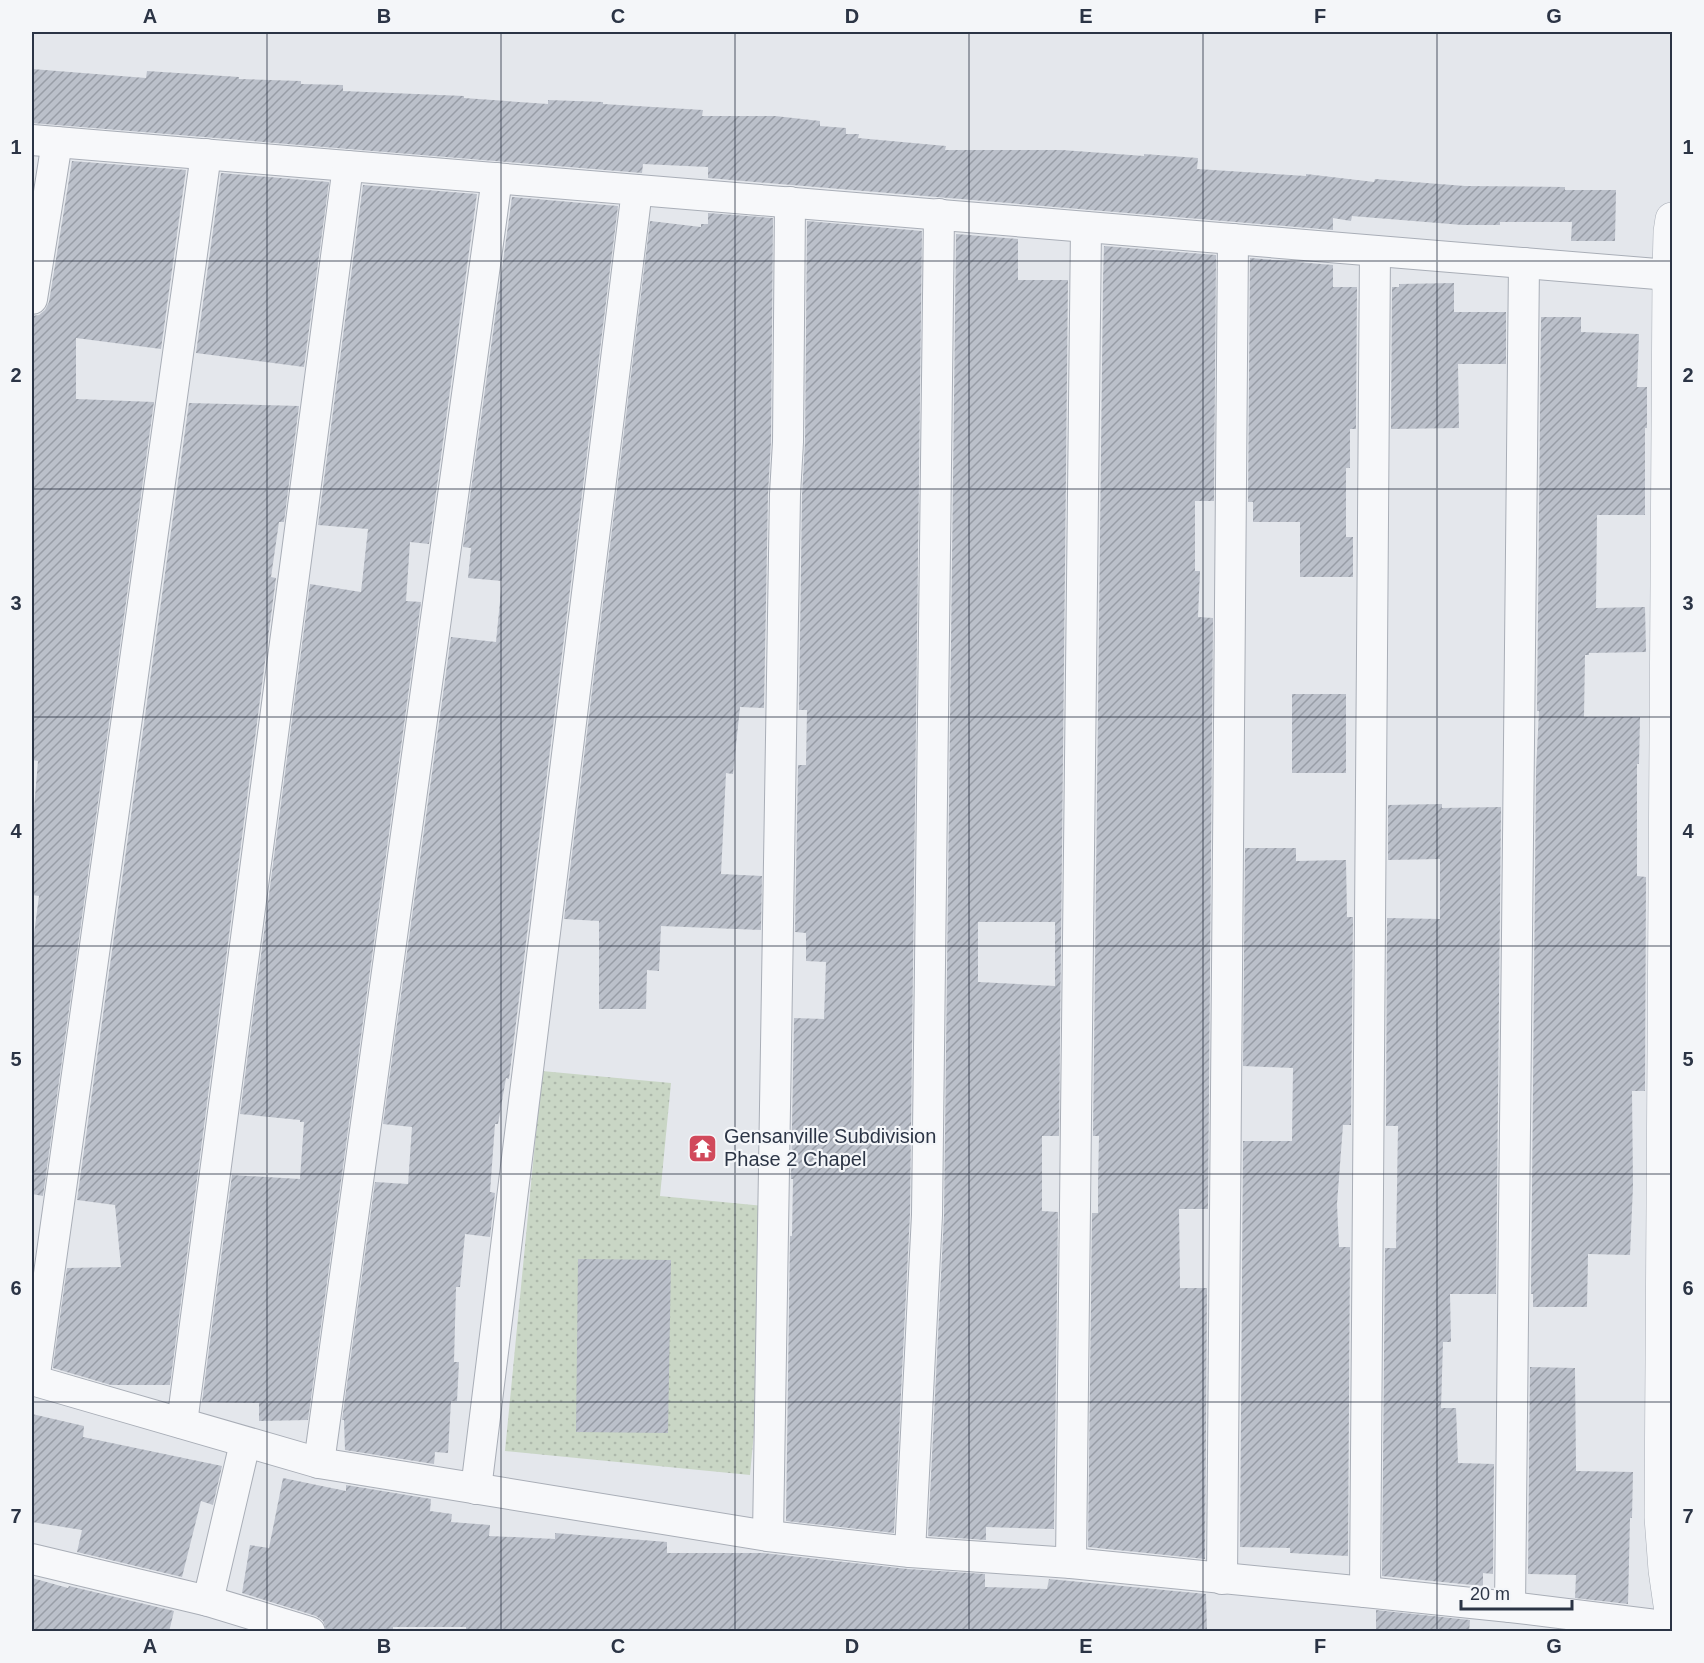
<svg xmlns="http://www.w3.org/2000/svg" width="1704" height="1663" font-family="Arial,sans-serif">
	<defs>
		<pattern id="grass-dots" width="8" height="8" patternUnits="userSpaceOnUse" patternTransform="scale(1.5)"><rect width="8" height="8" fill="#c9d6c5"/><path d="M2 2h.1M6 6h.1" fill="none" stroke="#adb8ab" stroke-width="1.8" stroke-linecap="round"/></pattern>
		<pattern id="building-hatch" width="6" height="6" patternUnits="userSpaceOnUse" patternTransform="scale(1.5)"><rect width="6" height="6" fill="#bbc0ca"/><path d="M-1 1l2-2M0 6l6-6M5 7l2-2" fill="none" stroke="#989da6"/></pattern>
	</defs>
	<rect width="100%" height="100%" fill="#e4e7ec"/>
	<path fill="url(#grass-dots)" d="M542 1071 671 1083 660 1196 775 1207 750 1475 505 1451Z"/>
	<g fill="url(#building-hatch)" fill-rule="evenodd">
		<path d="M32 69 146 78 147 71 239 77V79L301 81V84L343 85V91L464 96V98L548 104V100L603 102V104L703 110 702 116H775L820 121V126L846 128V134H859L858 138 946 146 945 150H1062L1144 156V154L1198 158 1197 169 1306 176V174L1374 182 1375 179 1465 186 1565 187V190H1616L1615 241H1571L1572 222H1500V225H1463L1352 216 1351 221 1333 218V230L708 178V167L643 164 642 173 32 123Z"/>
		<path d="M72 161 186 170 161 349 76 338V399L154 402 43 1196 32 1194V949L39 896 32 895V832L38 761 32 760V316L39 315 45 310 49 302Z"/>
		<path d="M221 173 329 182 304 367 196 353Z"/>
		<path d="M363 185 477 194 429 544 410 542 406 601 421 602 308 1420 259 1421V1403L202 1402 232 1175 300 1179 304 1122H300V1120L240 1114 310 584 361 592 368 529 318 525Z"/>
		<path d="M512 197 618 206 509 1079 506 1078 498 1124H495L490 1192 495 1193 490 1237 465 1234 460 1287H456L454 1362H459L457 1401H451L448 1453 435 1452 434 1464 345 1450 344 1420H342L375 1182 408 1184 412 1127 383 1124 451 637 496 642 502 581 468 578 471 548 463 547Z"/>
		<path d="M708 213 773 218 771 441 768 494 764 708 740 707 733 774 726 773 721 874 762 876 761 930 661 926 659 971 647 970 646 1009H599V921L564 919 650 221 701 227V224H708Z"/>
		<path d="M807 221 922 231 910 1214 894 1533 786 1521 790 1236H792L793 1179H791L794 1018 824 1019 826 962 806 961V933L795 932 798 765H806L807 710H799L802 495 805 442Z"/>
		<path d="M956 234 1018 239V280H1068L1059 1136H1042V1211L1058 1212 1054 1529 986 1527V1540L928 1536 944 1215ZM978 922H1055V986L978 982Z"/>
		<path d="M1104 246 1216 255 1214 501H1195V571H1200L1198 617 1213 618 1208 1209H1179L1180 1288H1207L1205 1559 1088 1547 1092 1213H1098V1183L1099 1136H1093L1103 280Z"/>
		<path d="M1250 258 1333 265V287H1357L1356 429H1350V468H1346V537H1353V577H1300V522H1253V502H1248Z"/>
		<path d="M1454 283V312H1506V364H1458L1459 428 1391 429 1392 287H1399V284Z"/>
		<path d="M1541 317H1581V332L1639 334 1637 387H1647V428H1645V515H1597L1596 608 1645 607 1646 652 1589 653V655H1585L1584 717H1640L1639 764H1637V876L1646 877 1645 1091H1632L1633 1186 1630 1255 1588 1254 1587 1307H1533V1294H1531L1536 771 1539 711H1537Z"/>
		<path d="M189 403 299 406 284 522H279L271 577 276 578 170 1385H111L53 1368V1366L67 1268 121 1267 115 1205 77 1200Z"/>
		<rect x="1292" y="694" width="54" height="79"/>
		<path d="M1442 804V808L1501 807 1496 1294H1450L1451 1342H1443L1441 1408H1456L1458 1463 1494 1464 1493 1574 1483 1573V1586L1382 1576 1385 1248H1396L1398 1126H1386L1387 918 1440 919V859L1388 860V805Z"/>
		<path d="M1245 848H1296V861L1346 860 1347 917H1353L1351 1125H1343L1337 1204 1339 1247H1350L1348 1556 1290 1553V1548L1240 1547 1243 1141H1292L1293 1068 1243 1066Z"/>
		<path d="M578 1259 671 1260 668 1433 576 1432Z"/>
		<path d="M1530 1367 1575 1368 1576 1471 1633 1472 1632 1518H1630L1628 1604 1575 1598 1576 1575 1528 1574Z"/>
		<path d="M32 1414 84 1426 83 1437 222 1466 213 1505 201 1501 182 1577 77 1552 82 1530 32 1522Z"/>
		<path d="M283 1478 346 1491V1485L431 1499 430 1511 452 1514 451 1522 490 1525 489 1536 555 1539V1533L667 1542V1553H763L908 1569 985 1574V1587L1047 1589 1049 1579 1206 1594 1207 1632H466V1627H393V1630H343V1632H327L323 1621 316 1616 242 1593 250 1545 269 1548Z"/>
		<path d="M32 1578 68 1588 69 1586 174 1611 169 1632H32Z"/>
		<path d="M1376 1610 1470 1620 1469 1632H1376Z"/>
	</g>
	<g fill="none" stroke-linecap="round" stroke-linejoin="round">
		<defs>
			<g id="minor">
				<path d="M32 140 1669 275"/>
				<path d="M32 299 57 142"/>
				<path d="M32 1380 319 1463 768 1536 910 1552 1071 1563 1365 1592 1510 1607 1672 1627"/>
				<path d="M34 1381 206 154"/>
				<path d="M182 1423 348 166"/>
				<path d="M319 1463 497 178"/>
				<path d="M476 1489 637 190"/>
				<path d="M768 1536 785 494 788 442 790 202"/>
				<path d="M910 1552 927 1215 939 214"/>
				<path d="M32 1559 208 1601 310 1632"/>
				<path d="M1071 1563 1086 227"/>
				<path d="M1222 1579 1233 239"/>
				<path d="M1365 1592 1375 251"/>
				<path d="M208 1601 245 1443"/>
				<path d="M1510 1607 1524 263"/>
			</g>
			<path id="tertiary" d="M1672 219 1670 232 1669 275 1661 1517 1665 1570 1672 1619"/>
		</defs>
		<use href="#minor" stroke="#a9aeb7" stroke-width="32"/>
		<use href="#tertiary" stroke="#a9aeb7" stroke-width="34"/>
		<use href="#minor" stroke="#f7f8fa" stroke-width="30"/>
		<use href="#tertiary" stroke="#f7f8fa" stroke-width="33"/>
	</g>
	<path fill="none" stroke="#2b3445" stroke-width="1.5" stroke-opacity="0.55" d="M267 32V1632M501 32V1632M735 32V1632M969 32V1632M1203 32V1632M1437 32V1632M32 261H1672M32 489H1672M32 717H1672M32 946H1672M32 1174H1672M32 1402H1672"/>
	<defs>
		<symbol id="temple-square" viewBox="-11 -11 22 22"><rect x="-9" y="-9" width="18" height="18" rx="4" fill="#d1495b" stroke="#f4f6f9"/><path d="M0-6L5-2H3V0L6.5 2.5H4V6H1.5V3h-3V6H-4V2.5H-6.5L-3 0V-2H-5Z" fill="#fff"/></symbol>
	</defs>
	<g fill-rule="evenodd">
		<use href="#temple-square" x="686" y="1132" width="33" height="33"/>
	</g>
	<g text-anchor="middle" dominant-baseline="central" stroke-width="4.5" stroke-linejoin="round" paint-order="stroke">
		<g font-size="20" fill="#2b3445" stroke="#f4f6f9" text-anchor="start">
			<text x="724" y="1136">Gensanville Subdivision<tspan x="724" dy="23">Phase 2 Chapel</tspan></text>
		</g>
	</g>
	<rect width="1704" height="1663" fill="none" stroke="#f4f6f9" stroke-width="66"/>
	<path d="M1461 1600v9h111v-9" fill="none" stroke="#2b3445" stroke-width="3"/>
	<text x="1470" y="1600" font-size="18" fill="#2b3445" stroke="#f4f6f9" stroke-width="4.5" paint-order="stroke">20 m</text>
	<rect x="33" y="33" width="1638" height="1597" fill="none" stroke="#2b3445" stroke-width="2"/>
	<g font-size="20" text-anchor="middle" font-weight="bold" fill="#2b3445">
		<text x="150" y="23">A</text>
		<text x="384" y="23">B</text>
		<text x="618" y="23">C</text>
		<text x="852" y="23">D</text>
		<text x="1086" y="23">E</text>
		<text x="1320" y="23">F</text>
		<text x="1554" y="23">G</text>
		<text x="16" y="154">1</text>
		<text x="1688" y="154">1</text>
		<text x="16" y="382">2</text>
		<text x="1688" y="382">2</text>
		<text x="16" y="610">3</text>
		<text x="1688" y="610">3</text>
		<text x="16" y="838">4</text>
		<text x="1688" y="838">4</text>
		<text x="16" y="1066">5</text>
		<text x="1688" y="1066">5</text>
		<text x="16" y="1295">6</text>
		<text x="1688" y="1295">6</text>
		<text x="16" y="1523">7</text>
		<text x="1688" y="1523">7</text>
		<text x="150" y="1653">A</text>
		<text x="384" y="1653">B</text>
		<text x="618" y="1653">C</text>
		<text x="852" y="1653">D</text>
		<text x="1086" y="1653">E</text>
		<text x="1320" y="1653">F</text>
		<text x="1554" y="1653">G</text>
	</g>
</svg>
